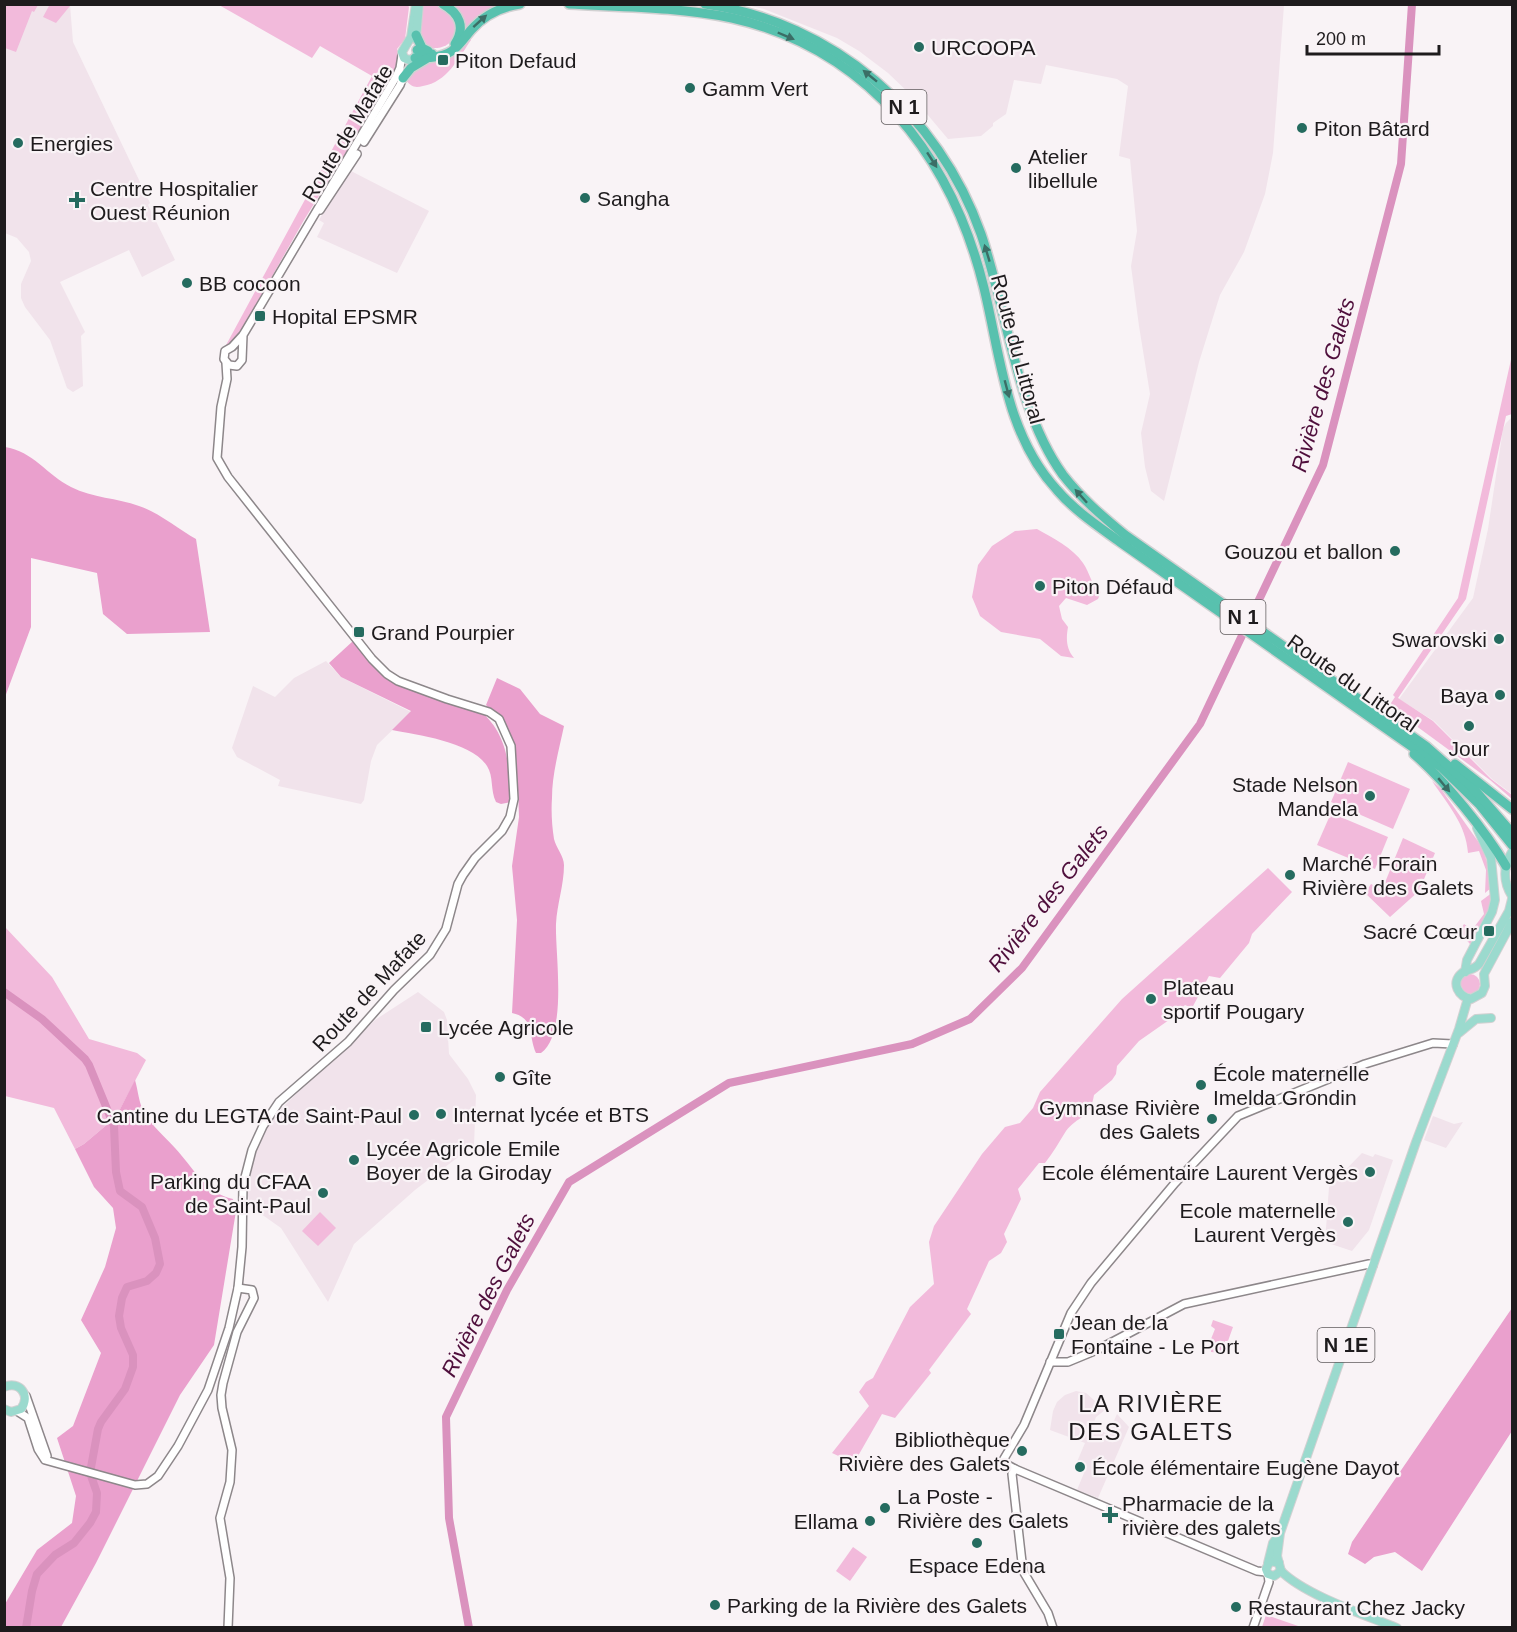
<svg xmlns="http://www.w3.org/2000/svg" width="1517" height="1632" font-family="Arial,sans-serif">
	<rect width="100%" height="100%" fill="#f9f3f6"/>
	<g fill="#f1e3eb">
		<path d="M4 5H70L73 42 150 203 148 205 175 260 142 277 129 250 60 282 85 332 81 336 83 386 73 392 67 388 50 340 25 307 21 298V284L31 261 29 252 17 238 5 233Z"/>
		<path d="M747 5H1284L1273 153 1265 194 1244 252 1220 295 1199 362 1164 501 1151 491 1145 467 1141 433 1150 394 1139 326 1131 266 1137 231 1130 159 1119 156 1128 86 1117 79 1046 65 1041 84 1014 80 1006 114 993 123V126L981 136 948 139 911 95 888 73 859 51 837 38 764 9Z"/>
		<path d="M349 170 429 211 397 273 317 237 324 223 319 220Z"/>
		<path d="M1512 417V794L1492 779 1434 721 1399 699 1473 598 1488 529 1503 429 1506 423Z"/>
		<path d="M326 661 341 677 411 712 377 745 371 761 364 800 361 804 278 786 280 780 237 757 232 748 253 686 275 697 294 678Z"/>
		<path d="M418 992 444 1012 447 1020 449 1054 468 1079 476 1095 474 1145 415 1190 354 1244 328 1302 281 1228 251 1207 247 1192 257 1146 274 1116 312 1078 341 1054 375 1020Z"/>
		<path d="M1433 1116 1454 1124 1463 1122 1446 1148 1424 1140Z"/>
		<path d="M1362 1153 1373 1157 1375 1154 1393 1160 1369 1230 1352 1251 1325 1242 1329 1187Z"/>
		<path d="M1076 1391 1086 1393 1105 1410 1096 1417 1092 1427 1108 1434 1117 1414 1129 1427 1098 1498 1077 1490 1084 1473 1074 1469 1085 1443 1050 1430 1053 1411 1057 1402 1065 1395Z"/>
	</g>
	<g fill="#f2badb">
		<path d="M5 4 38 5 34 12 32 11 16 52 5 48Z"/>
		<path d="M50 4 70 5V6L56 23 43 17Z"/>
		<path d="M407 4 409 7 405 39 397 49 399 63 390 81 304 220 237 338 225 347 372 76 320 46 312 58 219 5Z"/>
		<path d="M504 4 462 39 450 5Z"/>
		<path d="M423 5C443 5 445 6 457 21L456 37C447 47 439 50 425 47L420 39Z"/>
		<path d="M468 38 471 40C458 59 447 82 423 86 415 88 411 87 406 80 418 62 427 63 446 61V58Z"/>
		<path d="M1512 355V414L1506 416 1466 599 1398 698 1433 721 1491 779 1512 795V799L1490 780 1389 706 1395 697 1393 695 1458 598Z"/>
		<path d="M1037 529C1053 538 1073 548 1083 563 1090 573 1091 585 1101 592L1098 599 1087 605 1066 598 1059 606 1062 619 1068 627C1066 639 1066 648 1074 658L1061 656 1040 639 1001 632 980 616 972 597 978 565 992 546 1015 531Z"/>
		<path d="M1348 762 1410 789 1393 829 1331 802Z"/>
		<path d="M1432 781 1441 789 1482 847 1487 862 1492 887 1485 893 1486 870 1479 851 1468 853C1466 824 1448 805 1432 781Z"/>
		<path d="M1331 813 1388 837 1375 869 1317 845Z"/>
		<path d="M1403 838 1435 853 1419 891 1390 917 1365 893 1371 884 1382 890Z"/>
		<path d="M1268 868 1292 892 1252 934 1249 943 1220 978 1209 976 1192 1008 1185 1005 1169 1020 1139 1041 1117 1066 1116 1074 1112 1080 1094 1095C1090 1120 1078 1115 1066 1131 1059 1142 1053 1153 1045 1163H1039L1018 1189 1021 1199 1004 1234 1007 1242 1001 1253 989 1261 967 1309 971 1314 929 1370 931 1373 895 1418 882 1414 854 1463 861 1471H846L845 1459 832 1453 869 1406 859 1392 866 1382 873 1378 910 1307 934 1284 929 1242 934 1226 982 1154 1005 1127 1020 1123 1033 1108 1040 1092 1122 999Z"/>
		<path d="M1493 892V901L1476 939H1474L1470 944 1459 932 1464 924 1472 930 1484 914 1481 901Z"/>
		<path d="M5 927 52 977 89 1039 137 1053 146 1060 116 1117 84 1144 75 1149 54 1108 5 1096Z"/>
		<circle cx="1470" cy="984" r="10"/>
		<path d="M320 1212 336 1228 318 1246 302 1231Z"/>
		<path d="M1213 1320 1233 1327 1228 1341H1225L1223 1353 1211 1352V1339L1215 1329 1211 1326Z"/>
		<path d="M853 1547 867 1557 850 1581 836 1571Z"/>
		<path d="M1266 1615 1301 1627H1262Z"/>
	</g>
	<g fill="#eaa0cd">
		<path d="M5 447C33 451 47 475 71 487 93 498 117 498 139 506 156 511 180 530 196 539L210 632 127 634 103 614 97 573 31 558V627L5 697Z"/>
		<path d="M353 641 387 677 479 710C509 734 509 767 512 802L501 804 496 802C490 790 494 777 487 766 472 742 418 735 392 730L411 711 341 677 329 663Z"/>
		<path d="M497 678 520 689 540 714 564 726C559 750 552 774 552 798 551 812 552 826 554 839 556 848 564 856 564 865 564 885 557 904 556 924 555 954 568 1034 541 1053H536C528 1035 535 1018 512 1013L517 920 512 866 519 817 518 789 512 756 497 717 486 705Z"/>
		<path d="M135 1080C138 1090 139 1104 144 1112 152 1126 164 1136 175 1148 192 1166 206 1194 233 1199L236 1211 214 1345 180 1395 96 1563 61 1627 5 1628V1604L37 1550 72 1523 76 1496 57 1438 73 1426 101 1353 81 1320 105 1267 116 1228 113 1208 94 1187 75 1149 84 1144 116 1117Z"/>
		<path d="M1512 1308V1431L1422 1571 1395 1552 1374 1557 1365 1564 1348 1554 1352 1542Z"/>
	</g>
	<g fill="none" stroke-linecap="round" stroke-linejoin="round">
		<g stroke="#da92be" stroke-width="8">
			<path d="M4 992 42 1019 85 1059 89 1065 114 1126 116 1172 120 1191 142 1207 155 1238 160 1264 156 1273 147 1281 127 1287 122 1298 119 1316 121 1328 133 1355V1367L125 1389 101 1422 98 1429 90 1473 97 1493 96 1512 90 1523 74 1543 55 1555 37 1574 32 1591 26 1628"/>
			<path d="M469 1628 449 1518 446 1417 507 1290 569 1182 729 1083 912 1044 970 1019 1022 968 1200 724 1323 465 1401 164 1412 4"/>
		</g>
		<defs>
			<g id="secondary">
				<path d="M364 142 400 85 404 74"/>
				<path d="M320 210 357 154"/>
				<path d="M243 335 242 360 237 366 229 365 224 359 225 351 232 347 243 335 396 77 400 68 402 55"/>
				<path d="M1050 1362H1068L1097 1350 1184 1304 1369 1264 1373 1265"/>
				<path d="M26 1396 47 1456"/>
				<path d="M17 1411 28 1418 38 1449 45 1460 135 1485 147 1484 158 1476 178 1446 208 1390 229 1328 238 1288 242 1247 243 1185 252 1150 263 1126 279 1102 348 1042 394 990 430 955 446 929 458 884 463 875 475 858 502 831 510 817 514 799 511 746 499 719 489 712 447 699 398 681 387 674 372 659 228 477 217 458 221 407 227 379 226 363"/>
				<path d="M1015 1469 1012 1474 1023 1571 1048 1613 1053 1628"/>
				<path d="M1266 1572 1257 1571 1015 1469 1002 1462 1024 1425 1071 1313 1091 1283 1175 1183 1238 1116 1365 1064 1433 1043 1453 1044"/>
				<path d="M228 1628 230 1578 220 1518 230 1482 232 1450 222 1408 221 1395 223 1383 237 1332 254 1298 252 1290 238 1288"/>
				<path d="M1253 1628 1269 1582 1268 1574"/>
			</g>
			<g id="primary">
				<path d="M416 4 411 37 402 52 404 58 409 60 415 58 417 53"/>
				<path d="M416 39 419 4"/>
				<path d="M1512 852C1503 866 1503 882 1512 896"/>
				<path d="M1512 899 1509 911 1479 964C1474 970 1468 969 1462 973 1450 983 1459 997 1471 999L1482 993 1485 986 1484 974 1512 922"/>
				<path d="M1465 972 1467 960 1492 912 1495 900 1491 858 1477 828"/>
				<path d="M1459 1033 1476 1019 1491 1018"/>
				<path d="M4 1387C20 1380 31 1396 21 1409L11 1412 4 1409"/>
				<path d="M1268 1563 1273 1543 1279 1535"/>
				<path d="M1279 1563 1270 1561 1266 1569 1268 1574 1274 1576 1281 1571"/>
				<path d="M1281 1571 1277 1556 1280 1533 1416 1142 1459 1029 1468 998"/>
				<path d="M1281 1571C1305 1595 1363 1614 1397 1628"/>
			</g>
			<g id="highway">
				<path d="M443 4C459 13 466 27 455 44"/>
				<path d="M569 4C623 7 678 7 732 18 869 49 952 157 984 288 1001 358 1006 435 1057 490 1075 511 1098 526 1120 542L1441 767 1479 804 1512 845"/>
				<path d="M705 4C833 22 939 114 981 234 1007 310 1016 410 1063 475 1081 498 1102 516 1125 535L1427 747 1472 787 1512 833"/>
				<path d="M416 35 422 48 428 51"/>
				<path d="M417 50 426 54H432"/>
				<path d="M415 58C427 58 441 58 452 51 459 46 465 37 471 30 484 15 500 7 520 4"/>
				<path d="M403 78 411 68 426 59"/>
				<path d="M1414 754C1445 781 1485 830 1506 866"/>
				<path d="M1455 764 1512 809"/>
			</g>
		</defs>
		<use href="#secondary" stroke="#8d878a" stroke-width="10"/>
		<use href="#primary" stroke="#d2d1d2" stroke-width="10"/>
		<use href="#highway" stroke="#d2d1d2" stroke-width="12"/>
		<use href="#secondary" stroke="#fff" stroke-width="7"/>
		<use href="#primary" stroke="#9bdace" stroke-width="8"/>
		<use href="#highway" stroke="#58c1ae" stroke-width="9"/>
	</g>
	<defs><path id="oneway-solid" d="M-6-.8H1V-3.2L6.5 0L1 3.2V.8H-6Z" transform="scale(1.5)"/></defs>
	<g fill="#3b6e66">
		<use href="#oneway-solid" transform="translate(480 21) rotate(-42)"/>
		<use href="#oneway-solid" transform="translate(786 36) rotate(23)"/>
		<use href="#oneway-solid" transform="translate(870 76) rotate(-141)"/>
		<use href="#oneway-solid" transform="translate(932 160) rotate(57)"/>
		<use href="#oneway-solid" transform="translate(987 253) rotate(-107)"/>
		<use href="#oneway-solid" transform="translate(1007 389) rotate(75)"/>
		<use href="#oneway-solid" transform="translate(1081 496) rotate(-132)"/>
		<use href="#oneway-solid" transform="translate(1444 785) rotate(50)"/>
	</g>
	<g fill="#256b5f" stroke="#f9f3f6" stroke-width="2">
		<circle cx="919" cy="47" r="6"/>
		<rect x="437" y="54" width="12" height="12" rx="3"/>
		<circle cx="690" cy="88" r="6"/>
		<circle cx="1302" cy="128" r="6"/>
		<circle cx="18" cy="143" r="6"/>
		<circle cx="1016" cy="168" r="6"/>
		<circle cx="585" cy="198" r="6"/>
		<path d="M74 191h6v6h6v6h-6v6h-6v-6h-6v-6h6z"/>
		<circle cx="187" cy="283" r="6"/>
		<rect x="254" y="310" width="12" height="12" rx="3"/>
		<circle cx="1395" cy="551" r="6"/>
		<circle cx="1040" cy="586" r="6"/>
		<rect x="353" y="626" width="12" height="12" rx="3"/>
		<circle cx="1499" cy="639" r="6"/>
		<circle cx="1500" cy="695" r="6"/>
		<circle cx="1469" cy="726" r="6"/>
		<circle cx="1370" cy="796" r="6"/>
		<circle cx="1290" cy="875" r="6"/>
		<rect x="1483" y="925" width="12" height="12" rx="3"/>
		<circle cx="1151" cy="999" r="6"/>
		<rect x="420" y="1021" width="12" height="12" rx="3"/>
		<circle cx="500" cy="1077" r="6"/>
		<circle cx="1201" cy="1085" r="6"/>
		<circle cx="441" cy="1114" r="6"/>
		<circle cx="414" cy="1115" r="6"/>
		<circle cx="1212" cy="1119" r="6"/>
		<circle cx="354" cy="1160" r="6"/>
		<circle cx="1370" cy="1172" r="6"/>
		<circle cx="323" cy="1193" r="6"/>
		<circle cx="1348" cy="1222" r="6"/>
		<rect x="1053" y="1328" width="12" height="12" rx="3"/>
		<circle cx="1022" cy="1451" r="6"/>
		<circle cx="1080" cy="1467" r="6"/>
		<circle cx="885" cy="1508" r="6"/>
		<path d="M1107 1506h6v6h6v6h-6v6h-6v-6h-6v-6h6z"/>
		<circle cx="870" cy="1521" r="6"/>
		<circle cx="977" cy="1543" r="6"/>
		<circle cx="715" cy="1605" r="6"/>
		<circle cx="1236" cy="1607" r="6"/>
	</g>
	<g text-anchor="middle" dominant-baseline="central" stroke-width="4.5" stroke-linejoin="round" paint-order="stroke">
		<g fill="#f9f3f6" stroke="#605c5e" stroke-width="1.5">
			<rect x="881.5" y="90" width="45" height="34" rx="4.5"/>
			<rect x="1220.5" y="600" width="45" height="34" rx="4.5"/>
			<rect x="1317.5" y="1328" width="57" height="34" rx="4.5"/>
		</g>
		<g font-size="20" font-weight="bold" fill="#1e1b1d">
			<text x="904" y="107">N 1</text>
			<text x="1243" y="617">N 1</text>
			<text x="1346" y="1345">N 1E</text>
		</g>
		<g font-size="21" fill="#1e1b1d" stroke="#f9f3f6" text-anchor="start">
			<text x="931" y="47">URCOOPA</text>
			<text x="455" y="60">Piton Defaud</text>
			<text x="702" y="88">Gamm Vert</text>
			<text x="1314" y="128">Piton Bâtard</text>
			<text x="30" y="143">Energies</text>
			<text x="1028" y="156">Atelier<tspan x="1028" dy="24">libellule</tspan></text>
			<text x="90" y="188">Centre Hospitalier<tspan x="90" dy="24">Ouest Réunion</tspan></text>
			<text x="597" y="198">Sangha</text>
			<text x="199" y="283">BB cocoon</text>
			<text x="272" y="316">Hopital EPSMR</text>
			<text x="1383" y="551" text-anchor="end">Gouzou et ballon</text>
			<text x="1052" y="586">Piton Défaud</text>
			<text x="371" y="632">Grand Pourpier</text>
			<text x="1487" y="639" text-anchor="end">Swarovski</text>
			<text x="1488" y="695" text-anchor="end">Baya</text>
			<text x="1469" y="748" text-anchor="middle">Jour</text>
			<text x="1358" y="784" text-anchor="end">Stade Nelson<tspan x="1358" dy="24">Mandela</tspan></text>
			<text x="1302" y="863">Marché Forain<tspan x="1302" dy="24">Rivière des Galets</tspan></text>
			<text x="1477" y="931" text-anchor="end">Sacré Cœur</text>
			<text x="1163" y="987">Plateau<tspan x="1163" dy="24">sportif Pougary</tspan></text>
			<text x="438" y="1027">Lycée Agricole</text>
			<text x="1213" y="1073">École maternelle<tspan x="1213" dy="24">Imelda Grondin</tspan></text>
			<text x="512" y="1077">Gîte</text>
			<text x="1200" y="1107" text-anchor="end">Gymnase Rivière<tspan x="1200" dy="24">des Galets</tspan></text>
			<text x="453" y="1114">Internat lycée et BTS</text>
			<text x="402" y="1115" text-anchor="end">Cantine du LEGTA de Saint-Paul</text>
			<text x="366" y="1148">Lycée Agricole Emile<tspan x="366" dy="24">Boyer de la Giroday</tspan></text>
			<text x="1358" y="1172" text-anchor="end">Ecole élémentaire Laurent Vergès</text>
			<text x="311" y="1181" text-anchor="end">Parking du CFAA<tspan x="311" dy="24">de Saint-Paul</tspan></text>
			<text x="1336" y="1210" text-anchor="end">Ecole maternelle<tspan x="1336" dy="24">Laurent Vergès</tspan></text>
			<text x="1071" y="1322">Jean de la<tspan x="1071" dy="24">Fontaine - Le Port</tspan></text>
			<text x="1010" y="1439" text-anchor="end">Bibliothèque<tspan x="1010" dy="24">Rivière des Galets</tspan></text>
			<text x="1092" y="1467">École élémentaire Eugène Dayot</text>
			<text x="897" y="1496">La Poste -<tspan x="897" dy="24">Rivière des Galets</tspan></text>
			<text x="1122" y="1503">Pharmacie de la<tspan x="1122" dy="24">rivière des galets</tspan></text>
			<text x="858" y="1521" text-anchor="end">Ellama</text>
			<text x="977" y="1565" text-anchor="middle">Espace Edena</text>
			<text x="727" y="1605">Parking de la Rivière des Galets</text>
			<text x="1248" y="1607">Restaurant Chez Jacky</text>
		</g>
		<g font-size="21" fill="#1e1b1d" stroke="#f9f3f6">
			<text transform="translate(347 133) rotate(-59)">Route de Mafate</text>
			<text transform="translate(1018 349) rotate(75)">Route du Littoral</text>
			<text transform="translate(1353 683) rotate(35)">Route du Littoral</text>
			<text transform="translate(369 991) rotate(-47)">Route de Mafate</text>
		</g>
		<g font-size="22" font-style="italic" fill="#4f0f3c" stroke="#f9f3f6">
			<text transform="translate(1323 385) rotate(-74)">Rivière des Galets</text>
			<text transform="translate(1048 898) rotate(-52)">Rivière des Galets</text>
			<text transform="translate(488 1295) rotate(-63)">Rivière des Galets</text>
		</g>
		<g font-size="24" letter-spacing="1.5" fill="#1e1b1d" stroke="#f9f3f6">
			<text x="1151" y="1403">LA RIVIÈRE<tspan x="1151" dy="28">DES GALETS</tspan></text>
		</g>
	</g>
	<rect width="1517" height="1632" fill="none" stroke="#1e1b1d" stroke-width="12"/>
	<path d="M1307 45v9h132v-9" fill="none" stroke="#1e1b1d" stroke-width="3"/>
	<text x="1316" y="45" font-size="18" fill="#1e1b1d" stroke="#f9f3f6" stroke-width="4.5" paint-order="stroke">200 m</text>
</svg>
